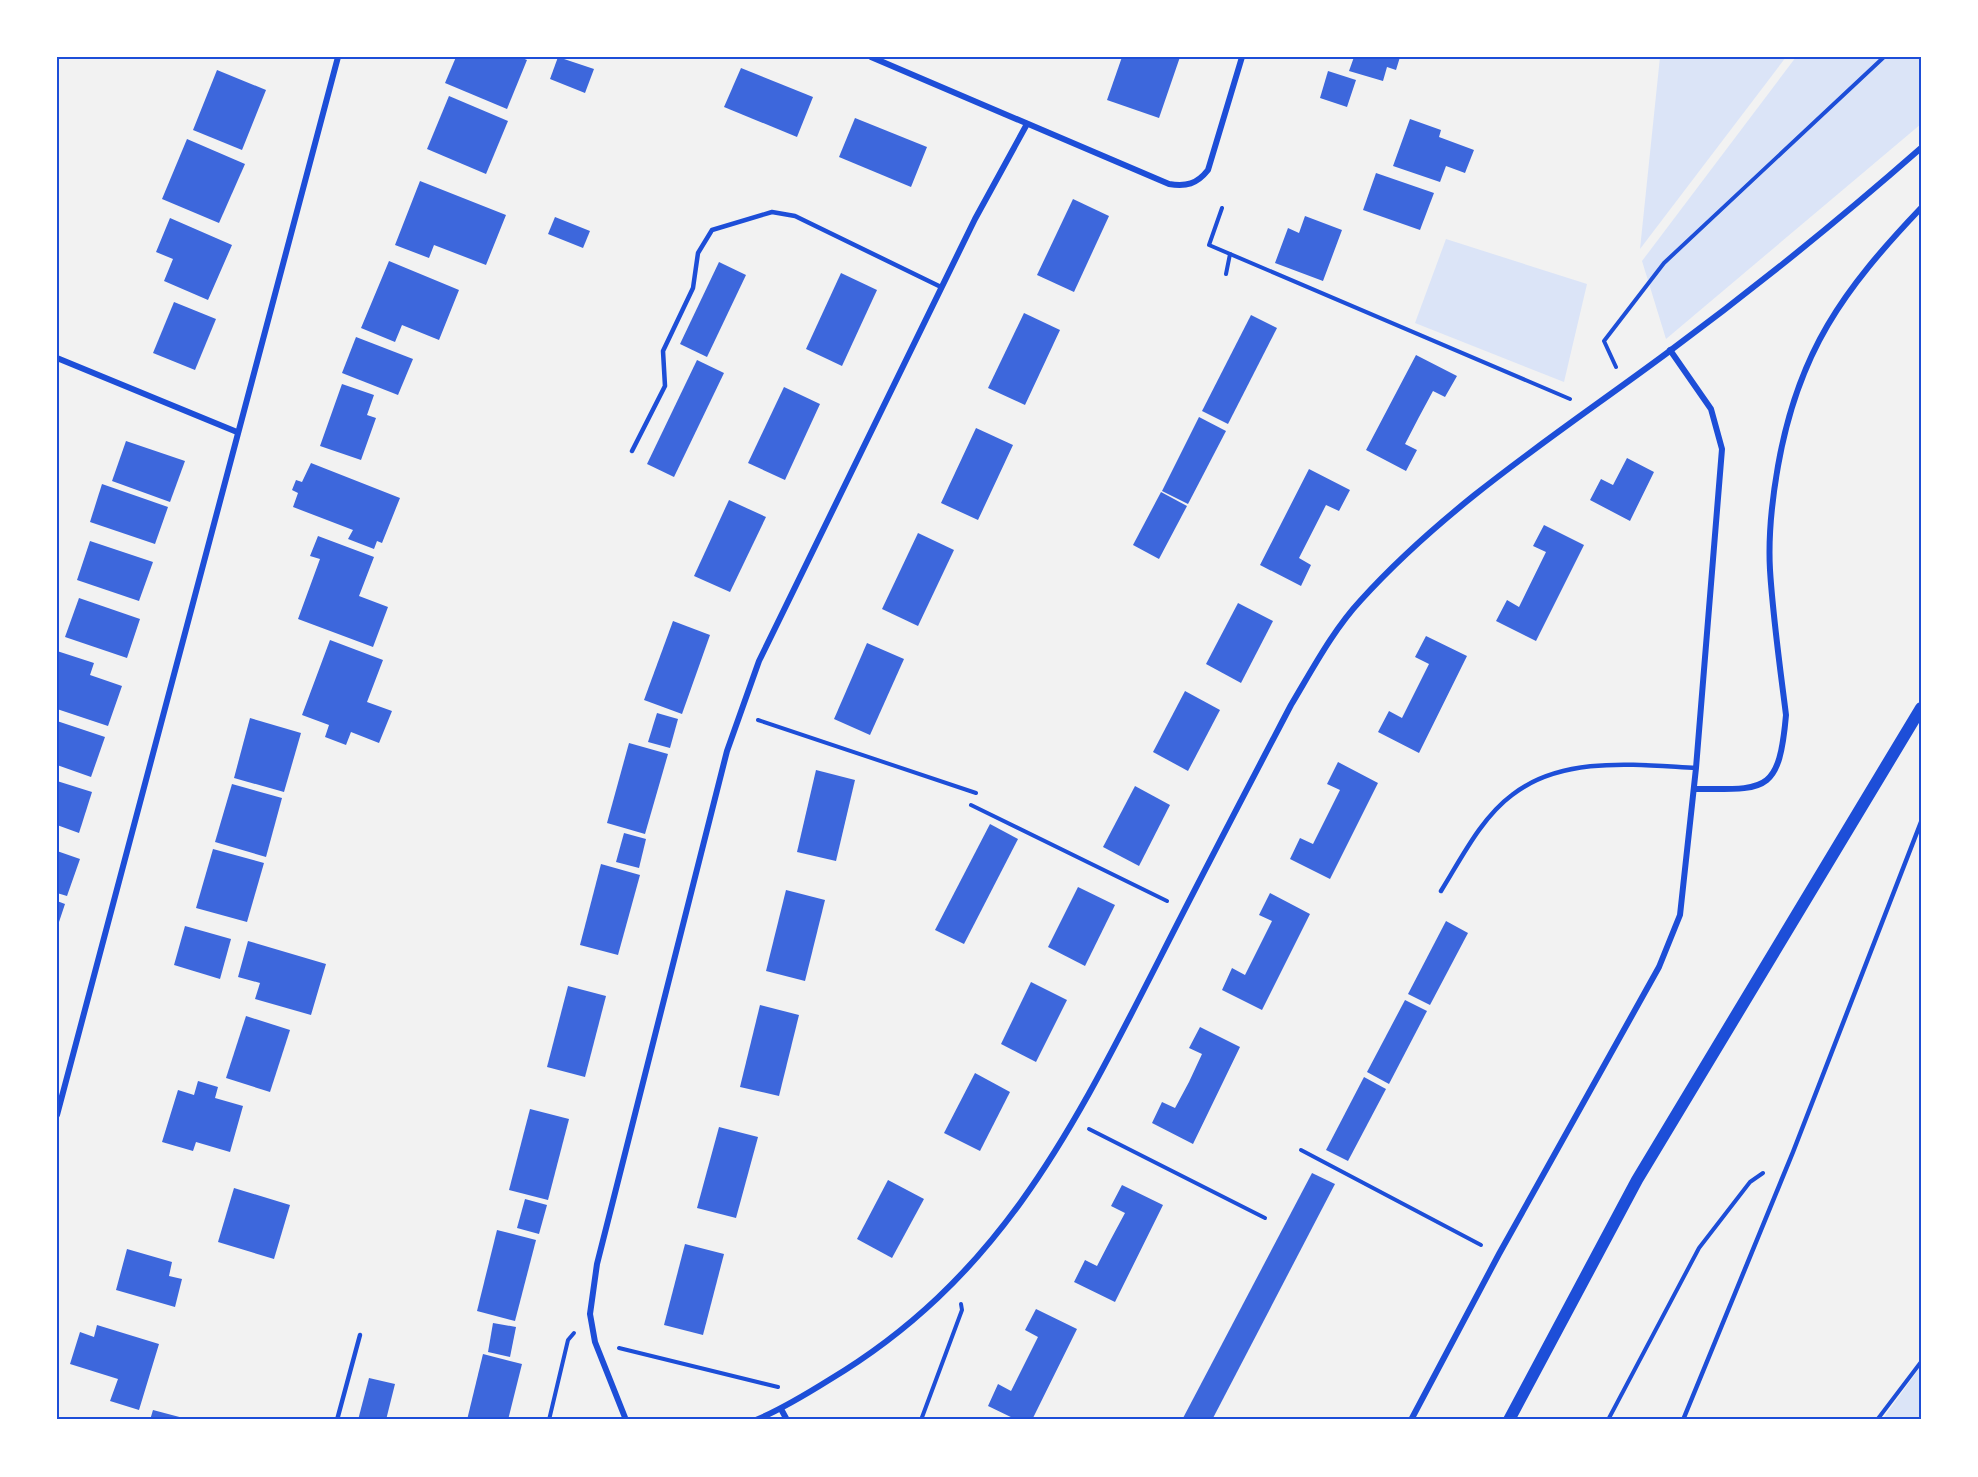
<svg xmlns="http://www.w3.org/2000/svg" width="1978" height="1477" font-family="'Nunito Sans',sans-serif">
	<rect width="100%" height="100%" fill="#f2f2f2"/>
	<g fill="#dbe4f7">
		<path d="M1660 57H1786L1640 249Z"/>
		<path d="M1796 57H1921V124L1666 339 1642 261Z"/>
		<path d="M1446 239 1587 284 1564 382 1415 323Z"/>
		<path d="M1921 1366V1420H1882Z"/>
	</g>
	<g fill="#3d67dc">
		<path d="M456 57H520L527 60 507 109 445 83Z"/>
		<path d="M558 57 594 69 585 93 550 79Z"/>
		<path d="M1122 57H1180L1159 118 1107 100Z"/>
		<path d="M1354 57H1400L1396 70 1387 67 1383 81 1349 71Z"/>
		<path d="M741 68 813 97 797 137 724 107Z"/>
		<path d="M217 70 266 90 242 150 193 130Z"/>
		<path d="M1328 71 1356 80 1347 107 1320 98Z"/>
		<path d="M449 96 508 121 486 174 427 149Z"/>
		<path d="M855 118 927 147 911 187 839 157Z"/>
		<path d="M1410 119 1441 130 1439 137 1474 150 1465 173 1446 166 1440 182 1393 166Z"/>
		<path d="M187 139 245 164 219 223 162 199Z"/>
		<path d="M1376 173 1434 193 1420 230 1363 210Z"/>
		<path d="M420 181 506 215 486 265 434 245 429 258 395 245Z"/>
		<path d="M1073 199 1109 216 1074 292 1037 275Z"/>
		<path d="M1305 216 1342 230 1323 281 1275 263 1288 228 1299 233Z"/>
		<path d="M555 217 590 231 583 248 548 234Z"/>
		<path d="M170 218 232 245 208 300 164 281 173 259 156 252Z"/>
		<path d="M389 261 459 290 439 340 402 325 395 342 361 328Z"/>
		<path d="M719 262 746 275 707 357 680 344Z"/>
		<path d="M841 273 877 290 842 366 806 349Z"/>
		<path d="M174 302 216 319 195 370 153 353Z"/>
		<path d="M1024 313 1060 330 1025 405 988 388Z"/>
		<path d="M1251 315 1277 328 1228 424 1202 411Z"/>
		<path d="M356 337 413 359 398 395 342 373Z"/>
		<path d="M1416 355 1457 376 1445 397 1433 391 1419 417 1405 444 1417 450 1406 471 1366 450Z"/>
		<path d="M697 360 724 373 674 477 647 464Z"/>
		<path d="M342 384 374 395 367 415 376 418 361 460 320 446Z"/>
		<path d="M784 387 820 404 785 480 748 463Z"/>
		<path d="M1199 417 1226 431 1188 504 1162 491Z"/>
		<path d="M976 428 1013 445 978 520 941 503Z"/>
		<path d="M126 441 185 461 170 502 112 481Z"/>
		<path d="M1627 458 1654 472 1630 521 1590 500 1601 479 1613 485Z"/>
		<path d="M311 463 400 498 382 543 377 541 374 549 348 539 353 530 293 507 298 493 292 490 296 480 302 482Z"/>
		<path d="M1309 469 1350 490 1339 511 1326 505 1299 558 1311 565 1301 586 1260 565Z"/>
		<path d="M102 484 168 507 155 544 90 522Z"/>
		<path d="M1161 492 1187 506 1159 559 1133 545Z"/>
		<path d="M729 500 766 517 730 592 694 576Z"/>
		<path d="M1544 525 1584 545 1536 641 1496 621 1507 600 1519 607 1546 552 1533 546Z"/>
		<path d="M918 533 954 550 918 626 882 609Z"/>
		<path d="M318 536 374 557 359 596 388 607 373 647 298 619 320 559 310 556Z"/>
		<path d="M90 541 153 562 139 601 77 580Z"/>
		<path d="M79 598 140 619 127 658 65 637Z"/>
		<path d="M1238 603 1273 621 1241 683 1206 664Z"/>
		<path d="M673 621 710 635 682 714 644 700Z"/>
		<path d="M1426 636 1467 656 1419 753 1378 732 1389 711 1402 718 1429 664 1415 657Z"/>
		<path d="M330 640 383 660 367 702 392 711 379 743 351 732 346 745 325 737 329 725 302 715Z"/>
		<path d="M867 643 904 659 870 735 834 719Z"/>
		<path d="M57 651 94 663 90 675 122 686 108 726 57 709Z"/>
		<path d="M1185 691 1220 710 1188 771 1153 752Z"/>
		<path d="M657 713 678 719 670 748 648 742Z"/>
		<path d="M250 718 301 733 284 792 234 778Z"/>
		<path d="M57 721 105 737 91 777 57 765Z"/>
		<path d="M629 743 668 754 645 834 607 823Z"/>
		<path d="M1338 762 1378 783 1330 879 1290 859 1300 838 1313 844 1340 790 1327 784Z"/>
		<path d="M816 770 855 780 836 861 797 852Z"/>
		<path d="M57 781 92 792 79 833 57 825Z"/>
		<path d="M232 784 282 798 266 857 215 842Z"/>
		<path d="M1135 786 1170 805 1139 866 1103 847Z"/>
		<path d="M990 824 1018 839 964 944 935 930Z"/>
		<path d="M624 833 646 839 639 868 616 862Z"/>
		<path d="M213 849 264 863 247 922 196 908Z"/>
		<path d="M57 851 80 859 67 896 57 893Z"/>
		<path d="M601 864 640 875 618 955 580 945Z"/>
		<path d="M1078 887 1115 905 1085 966 1048 947Z"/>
		<path d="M786 890 825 900 805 981 766 971Z"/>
		<path d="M1270 893 1310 914 1262 1010 1222 990 1232 968 1245 975 1272 921 1259 915Z"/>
		<path d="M57 901 65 904 57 928Z"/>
		<path d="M1446 921 1468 933 1430 1005 1408 994Z"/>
		<path d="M185 926 231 939 220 979 174 965Z"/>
		<path d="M248 941 326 964 311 1015 255 999 260 983 238 977Z"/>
		<path d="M1031 982 1067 1000 1036 1062 1001 1044Z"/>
		<path d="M568 986 606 996 585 1077 547 1067Z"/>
		<path d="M1405 1000 1427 1011 1389 1084 1367 1072Z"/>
		<path d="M760 1005 799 1015 779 1096 740 1087Z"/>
		<path d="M246 1016 290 1030 270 1092 226 1078Z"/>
		<path d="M1200 1027 1240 1047 1193 1144 1152 1123 1162 1102 1175 1108 1189 1082 1202 1054 1189 1048Z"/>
		<path d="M975 1073 1010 1092 980 1151 944 1133Z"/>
		<path d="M1364 1077 1386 1089 1348 1161 1326 1150Z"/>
		<path d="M198 1081 218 1087 215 1098 243 1106 230 1152 196 1142 193 1151 162 1142 178 1090 194 1095Z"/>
		<path d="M530 1109 569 1119 548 1200 509 1190Z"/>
		<path d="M719 1127 758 1137 736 1218 697 1208Z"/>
		<path d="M1312 1173 1335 1184 1212 1420H1182Z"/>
		<path d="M888 1180 924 1199 892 1258 857 1239Z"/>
		<path d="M1122 1185 1163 1205 1115 1302 1074 1282 1085 1260 1097 1266 1111 1239 1125 1213 1111 1206Z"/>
		<path d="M234 1188 290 1205 274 1259 218 1242Z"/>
		<path d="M525 1199 547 1205 539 1234 517 1228Z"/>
		<path d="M497 1230 536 1240 515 1321 477 1311Z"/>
		<path d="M685 1244 724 1254 703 1335 664 1325Z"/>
		<path d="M127 1249 172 1262 169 1276 182 1279 175 1307 116 1290Z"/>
		<path d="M1036 1309 1077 1329 1032 1420H1017L988 1406 998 1384 1011 1391 1038 1337 1025 1330Z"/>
		<path d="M493 1323 516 1327 510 1357 488 1352Z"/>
		<path d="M97 1325 159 1344 139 1410 110 1401 118 1379 70 1364 80 1332 94 1337Z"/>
		<path d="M483 1354 522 1364 508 1420H467Z"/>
		<path d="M369 1378 395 1384 386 1420H358Z"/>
		<path d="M153 1410 187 1419V1420H150Z"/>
	</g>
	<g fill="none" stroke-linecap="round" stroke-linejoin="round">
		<g stroke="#1d4ed8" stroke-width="4">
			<path d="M1222 208 1209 245 1570 399"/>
			<path d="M1226 274 1230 254"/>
			<path d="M1616 367 1604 341 1664 263 1884 57"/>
			<path d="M758 720 976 793"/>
			<path d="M971 805 1167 901"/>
			<path d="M1089 1129 1265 1218"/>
			<path d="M1301 1150 1481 1245"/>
			<path d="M619 1348 778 1387"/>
			<path d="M549 1420 568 1340 574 1333"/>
			<path d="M921 1420 962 1310 961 1304"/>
			<path d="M1608 1420 1699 1248 1750 1182 1763 1173"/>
			<path d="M1877 1420 1921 1362"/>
		</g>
		<g stroke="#1d4ed8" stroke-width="4.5">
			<path d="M632 451 665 386 663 351 693 288 698 253 712 230 772 212 795 216 941 287"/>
			<path d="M1441 891C1461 859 1481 818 1512 795 1563 755 1637 765 1696 768"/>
			<path d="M337 1420 360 1335"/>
			<path d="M1683 1420 1793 1152 1921 822"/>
		</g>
		<g stroke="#1d4ed8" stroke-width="6">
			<path d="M871 57 1169 184C1186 187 1197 184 1208 170L1242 57"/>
			<path d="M57 358 237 432"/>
			<path d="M1694 789C1765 789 1779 795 1786 715 1780 667 1773 618 1770 570 1768 535 1772 500 1778 466 1798 352 1843 290 1921 208"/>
			<path d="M57 1115 338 57"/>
			<path d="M781 1409 787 1420"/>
			<path d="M626 1420 595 1342 590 1314 597 1264 727 751 759 661 975 219 1027 124"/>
			<path d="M756 1420C782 1409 805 1395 829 1380 1001 1277 1072 1130 1160 958 1203 873 1247 789 1291 705 1312 670 1333 630 1361 600 1450 502 1562 431 1667 353 1755 288 1839 220 1921 148"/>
			<path d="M1411 1420 1499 1254 1659 967 1680 915 1696 768 1722 449 1711 409 1670 350"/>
		</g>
		<path stroke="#1d4ed8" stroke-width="12" d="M1509 1420 1637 1180 1921 708"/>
	</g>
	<rect width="1978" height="1477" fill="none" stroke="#ffffff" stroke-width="117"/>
	<rect x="58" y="58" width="1862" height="1360" fill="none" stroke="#1d4ed8" stroke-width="2"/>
</svg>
